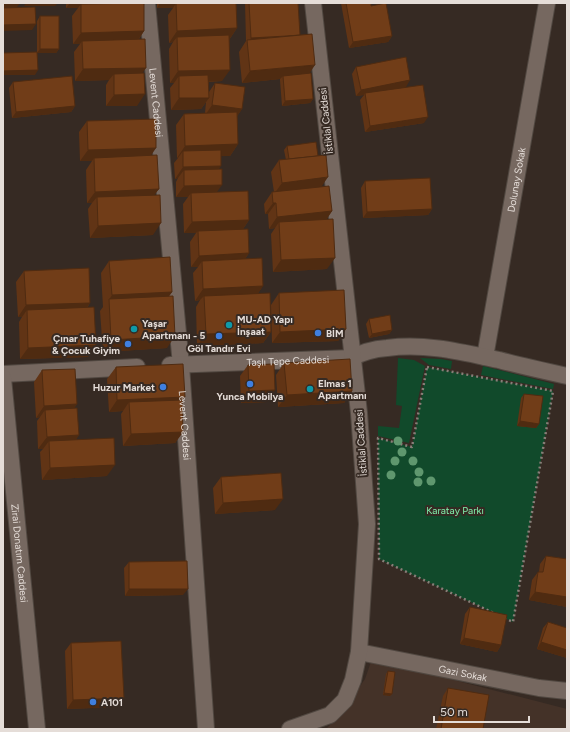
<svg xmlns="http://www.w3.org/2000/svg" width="570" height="732" font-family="Figtree,sans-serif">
	<rect width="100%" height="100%" fill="#362a23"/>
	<path fill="#443228" d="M372 659 567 709V729H326L341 714 365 679Z"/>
	<g fill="#114a2b">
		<path d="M398 358 414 360 425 366 409 443 378 436V426L399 428 402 406 396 405Z"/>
		<path d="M420 358 441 359 452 361 451 369 429 365Z"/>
		<path d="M483 366 554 384 553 389 481 375Z"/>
		<path d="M427 367 553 391 513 622 379 559 378 438 412 447Z"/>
	</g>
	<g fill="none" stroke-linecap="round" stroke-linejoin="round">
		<defs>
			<g id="minor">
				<path id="s1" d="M147 3 181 365 206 729"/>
				<path id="s2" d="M485 357 547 3"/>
				<path id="s3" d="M170 365 352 358C364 351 374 349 387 348 426 343 461 352 499 360 521 366 544 371 567 376"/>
				<path d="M3 374 137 367"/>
				<path id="s4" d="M3 378 37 729"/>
				<path id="s5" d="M359 652 539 688 567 691"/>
				<path d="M290 729 330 715 345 700 353 680 359 652 367 524 359 413 313 3"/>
			</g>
		</defs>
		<use href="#minor" stroke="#514841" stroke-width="18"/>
		<path stroke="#887e78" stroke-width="2.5" stroke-dasharray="2 3" stroke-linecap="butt" d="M427 367 553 391 513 622 379 559 378 438 412 447Z"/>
		<use href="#minor" stroke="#766860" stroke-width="16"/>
	</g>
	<g fill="#5f976e">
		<circle cx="398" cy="441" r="4.5"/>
		<circle cx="402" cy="452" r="4.5"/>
		<circle cx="395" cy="461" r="4.5"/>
		<circle cx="413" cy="461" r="4.5"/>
		<circle cx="419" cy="472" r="4.5"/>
		<circle cx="391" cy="475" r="4.5"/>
		<circle cx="431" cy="481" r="4.5"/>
		<circle cx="418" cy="482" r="4.5"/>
	</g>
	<g fill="#613415">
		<path d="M66 3H144V31L139 39 142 73 137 106H106V85L109 80 75 81 74 52 80 44H73L72 16 78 8H66Z"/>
		<path d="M157 3H236L237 28 229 40 222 81 209 82V92L215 83 242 109 237 116 238 144 230 156H221L219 169 217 192 249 220 243 229 249 253 245 259 263 286 258 293 271 332 263 343 197 346 196 307 200 300 195 301 193 273 198 267H191L190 242 196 233H184L183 204 188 197H176V182L178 178 175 179 174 163 178 158H177L176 125 184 114 205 113 206 102 201 109 171 110 170 88 174 83H170L169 49 173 42 169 43 168 15 173 8H157Z"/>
		<path d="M245 3H298L300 35 310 73 313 99 310 103 282 106 280 80V79L242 83 239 52 246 41Z"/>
		<path d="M341 3H371V6L392 36 388 42 349 48Z"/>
		<path d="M40 16 59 49 56 53H37V21Z"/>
		<path d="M356 67 406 87 391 89 424 123 365 132 360 100 364 95 356 96 352 74Z"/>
		<path d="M13 82 75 106 71 112 12 118 9 88Z"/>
		<path d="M87 121 151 156 159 189 154 195 153 235 90 238 88 209 92 203H87L86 170 92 161H80L79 132Z"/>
		<path d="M287 146 321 187 332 211 326 220 327 269 273 272 271 234 275 228 269 229 268 214H265L264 204 272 192H274L271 172 279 160H286L284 150Z"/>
		<path d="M365 181 432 209 428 215 363 218 361 188Z"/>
		<path d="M109 261 172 292 169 296 167 348 103 352 100 311 103 307 101 273Z"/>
		<path d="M24 271 90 303 87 308 88 357 20 359 19 322 22 317H18L16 282Z"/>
		<path d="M279 293 346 329 338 341 272 343 271 305Z"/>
		<path d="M369 319 392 330 389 334 369 338 366 324Z"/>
		<path d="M284 363 352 391 344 403 278 407 276 375Z"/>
		<path d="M248 365 267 402 241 403 240 376Z"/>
		<path d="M116 367 182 400 183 432 175 443 123 446 121 414 123 411 109 412 107 379Z"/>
		<path d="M42 370 77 404 74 408 79 435 76 439 107 476 42 480 40 452 43 449H38L37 421 40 417 36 418 34 382Z"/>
		<path d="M524 394 539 424 536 428 517 426 521 398Z"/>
		<path d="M221 477 275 510 215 514 213 488Z"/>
		<path d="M546 556 567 559V607L529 600 532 580 538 572H539L540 564Z"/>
		<path d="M129 562 183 595 125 596 124 568Z"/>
		<path d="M470 607 501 645 497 652 460 644 465 614Z"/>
		<path d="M548 622 567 628V658L537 649 543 628Z"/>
		<path d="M71 643 124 698 118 707 67 709 65 651Z"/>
		<path d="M388 671 392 694 390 696 383 695 386 674Z"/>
		<path d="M448 688 483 729H436L443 696Z"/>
	</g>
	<g fill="#4f2b11">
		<path d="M3 3H20L15 10H3Z"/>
		<path d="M26 3H58L55 6H24Z"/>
		<path d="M70 3H136L81 4 78 8H66Z"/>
		<path d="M160 3H191H176L173 8H157Z"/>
		<path d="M36 24 32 30 3 31V25Z"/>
		<path d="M237 28 229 40 177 37 173 42 169 43 177 31Z"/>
		<path d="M144 31 136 43 82 41 80 44H73L81 33Z"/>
		<path d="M300 36 247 43 251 38Z"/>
		<path d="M392 36 388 42 349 48 353 42Z"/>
		<path d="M40 49H59L56 53H37Z"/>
		<path d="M315 65 307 77 283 76 280 79 242 83 250 71Z"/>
		<path d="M146 68 138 79 114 74 109 80 75 81 83 69Z"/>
		<path d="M38 70 35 75H3V71Z"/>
		<path d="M230 70 222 81 179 83V76L174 83H170L178 71Z"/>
		<path d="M410 80 406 87 365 95V93L364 95 356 96 361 90Z"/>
		<path d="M145 94 137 106H106L114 95Z"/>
		<path d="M179 98H209L201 109 171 110Z"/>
		<path d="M313 99 310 103 282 106 285 101Z"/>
		<path d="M212 105 242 109 234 121 204 117Z"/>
		<path d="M75 106 71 112 12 118 16 112Z"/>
		<path d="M428 117 424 123 365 132 370 126Z"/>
		<path d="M238 144 230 156 183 157V151L178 158H177L185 146Z"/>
		<path d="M156 148 148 160 94 158 92 161H80L88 150Z"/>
		<path d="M221 166 213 177 184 170 178 178 175 179 183 167Z"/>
		<path d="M328 177 320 189 274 194 282 183Z"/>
		<path d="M222 185 214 196 191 193 188 197H176L184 186Z"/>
		<path d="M159 189 150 200 97 197 92 203H87L95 192Z"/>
		<path d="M273 203H276L268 214H265Z"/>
		<path d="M432 209 428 215 363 218 367 212Z"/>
		<path d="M332 211 324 223 279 222 275 228 269 229 277 217Z"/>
		<path d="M249 220 241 232 198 231 196 233H184L192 222Z"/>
		<path d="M161 223 153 235 90 238 98 226Z"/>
		<path d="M249 253 241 265 202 261 198 267H191L199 256Z"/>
		<path d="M335 258 327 269 273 272 281 260Z"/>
		<path d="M263 286 255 298 204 296 200 300 195 301 203 289Z"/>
		<path d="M172 292 164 303 109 300 112 295Z"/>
		<path d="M90 303 82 315 27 310 22 317H18L26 305Z"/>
		<path d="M346 329 338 341 272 343 280 332Z"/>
		<path d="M392 330 389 334 369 338 372 334Z"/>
		<path d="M271 332 263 343 197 346 206 334Z"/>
		<path d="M175 336 167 348 103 352 111 340Z"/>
		<path d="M96 345 88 357 20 359 28 348Z"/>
		<path d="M275 390 267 402 241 403 249 391Z"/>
		<path d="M352 391 344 403 278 407 287 395Z"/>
		<path d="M185 397 176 408 129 402 123 411 109 412 117 400Z"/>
		<path d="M77 404 69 416 45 410 40 417 36 418 44 406Z"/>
		<path d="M520 421 539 424 536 428 517 426Z"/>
		<path d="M183 432 175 443 123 446 131 434Z"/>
		<path d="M79 435 71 447 49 441 43 449H38L47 437Z"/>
		<path d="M115 465 107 476 42 480 50 468Z"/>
		<path d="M283 499 275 510 215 514 223 503Z"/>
		<path d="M129 589H188L183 595 125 596Z"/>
		<path d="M535 592 567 597V607L529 600Z"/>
		<path d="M464 638 501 645 497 652 460 644Z"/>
		<path d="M541 642 567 650V658L537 649Z"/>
		<path d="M384 693 392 694 390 696 383 695Z"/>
		<path d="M124 698 118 707 67 709 73 700Z"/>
	</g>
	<g fill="#713d18" stroke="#4f2b11">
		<path d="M144 3V31L81 33V4Z"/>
		<path d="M176 3H236L237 28 177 31Z"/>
		<path d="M249 3H298L300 35 287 36 251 38Z"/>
		<path d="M346 3H371V6L386 3 392 36 353 42Z"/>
		<path d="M35 7 36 24 3 25V8Z"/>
		<rect x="40" y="16" width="19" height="33"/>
		<path d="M312 34 315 65 250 71 247 40Z"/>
		<path d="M229 35 230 70 178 71 177 37Z"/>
		<path d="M145 39 146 68 83 69 82 41Z"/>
		<path d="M37 52 38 70 3 71V53Z"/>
		<path d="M406 57 410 80 361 90 356 67Z"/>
		<path d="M144 73 145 94 114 95V74Z"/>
		<path d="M311 73 313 99 285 101 283 76Z"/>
		<path d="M208 75 209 98H179V76Z"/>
		<path d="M72 76 75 106 16 112 13 82Z"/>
		<path d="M215 83 245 87 242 109 212 105Z"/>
		<path d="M423 85 428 117 370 126 365 93Z"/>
		<path d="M237 112 238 144 185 146 184 114Z"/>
		<path d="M156 119V148L88 150 87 121Z"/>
		<path d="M316 142 318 156 289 159 287 146Z"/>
		<path d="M221 150V166L183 167V151Z"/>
		<path d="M157 155 159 189 95 192 94 158Z"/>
		<path d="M326 155 328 177 282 183 279 160Z"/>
		<path d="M222 169V185L184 186V170Z"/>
		<path d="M430 178 432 209 367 212 365 181Z"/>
		<path d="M329 186 332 211 277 217 276 203H273L272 192Z"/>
		<path d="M248 191 249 220 192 222 191 193Z"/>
		<path d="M160 195 161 223 98 226 97 197Z"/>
		<path d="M333 219 335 258 281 260 279 222Z"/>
		<path d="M248 229 249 253 199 256 198 231Z"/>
		<path d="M170 257 172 292 112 295 109 261Z"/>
		<path d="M262 258 263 286 203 289 202 261Z"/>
		<path d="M89 268 90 303 26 305 24 271Z"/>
		<path d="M344 290 346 329 280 332 279 293Z"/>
		<path d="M270 293 271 332 206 334 204 296Z"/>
		<path d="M173 296 175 336 111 340 109 299Z"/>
		<path d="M94 307 96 345 28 348 27 310Z"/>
		<path d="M390 315 392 330 372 334 369 319Z"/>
		<path d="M350 359 352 391 287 395 284 363Z"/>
		<path d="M183 364 185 397 117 400 116 367Z"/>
		<path d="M274 364 275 390 249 391 248 365Z"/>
		<path d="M75 369 77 404 44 406 42 370Z"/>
		<path d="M524 394 543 396 539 424 520 421Z"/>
		<path d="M182 400 183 432 131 434 129 402Z"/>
		<path d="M77 408 79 435 47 437 45 410Z"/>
		<path d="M114 438 115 465 50 468 49 441Z"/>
		<path d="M281 473 283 499 223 503 221 477Z"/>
		<path d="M546 556 567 559V597L535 592 538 572H543Z"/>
		<path d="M187 561 188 589H129V562Z"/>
		<path d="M470 607 507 615 501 645 464 638Z"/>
		<path d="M548 622 567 628V650L541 642Z"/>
		<path d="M121 641 124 698 73 700 71 643Z"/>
		<path d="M388 671 395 672 392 694 384 693Z"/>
		<path d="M448 688 489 695 483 729H441Z"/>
	</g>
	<g fill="#0f9aa8" stroke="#362a23" stroke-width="1.5">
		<circle cx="229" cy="325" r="4"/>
		<circle cx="134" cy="329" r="4"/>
		<circle cx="310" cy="389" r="4"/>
	</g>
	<g fill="#3f7fe0" stroke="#362a23" stroke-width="1.5">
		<circle cx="318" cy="333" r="4"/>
		<circle cx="219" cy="336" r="4"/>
		<circle cx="128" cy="344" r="4"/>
		<circle cx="250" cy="384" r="4"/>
		<circle cx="163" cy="387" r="4"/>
		<circle cx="93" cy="702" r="4"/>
	</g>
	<g text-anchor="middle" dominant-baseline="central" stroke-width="4" stroke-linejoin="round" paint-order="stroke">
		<g font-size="10" fill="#e5ddd8" stroke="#362a23">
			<text stroke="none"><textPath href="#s1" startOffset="100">Levent Caddesi</textPath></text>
			<text transform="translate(326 121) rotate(-96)">İstiklal Caddesi</text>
			<text stroke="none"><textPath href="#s2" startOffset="180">Dolunay Sokak</textPath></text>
			<text stroke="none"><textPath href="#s3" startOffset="118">Taşlı Tepe Caddesi</textPath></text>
			<text stroke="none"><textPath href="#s1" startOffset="424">Levent Caddesi</textPath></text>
			<text transform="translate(361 443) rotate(-94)">İstiklal Caddesi</text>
			<text stroke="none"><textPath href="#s4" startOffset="176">Zirai Donatım Caddesi</textPath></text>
			<text stroke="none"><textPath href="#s5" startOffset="106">Gazi Sokak</textPath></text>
		</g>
		<g font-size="10" font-weight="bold" fill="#e5ddd8" stroke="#362a23" text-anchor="start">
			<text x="237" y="319">MU-AD Yapı<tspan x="237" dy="12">İnşaat</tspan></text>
			<text x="142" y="323">Yaşar<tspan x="142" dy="12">Apartmanı - 5</tspan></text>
			<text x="326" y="333">BİM</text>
			<text x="120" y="338" text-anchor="end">Çınar Tuhafiye<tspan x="120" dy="12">&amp; Çocuk Giyim</tspan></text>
			<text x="219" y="348" text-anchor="middle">Göl Tandır Evi</text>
			<text x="318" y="383">Elmas 1<tspan x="318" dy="12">Apartmanı</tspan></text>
			<text x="155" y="387" text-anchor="end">Huzur Market</text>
			<text x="250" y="396" text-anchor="middle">Yunca Mobilya</text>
			<text x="101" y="702">A101</text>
		</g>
		<g font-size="10" fill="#81f0ac" stroke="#362a23">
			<text x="455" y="510">Karatay Parkı</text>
		</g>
	</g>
	<rect width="570" height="732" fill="none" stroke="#e5ddd8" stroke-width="8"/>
	<path d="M434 716v6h95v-6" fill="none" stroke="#e5ddd8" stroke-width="2"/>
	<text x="440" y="716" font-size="12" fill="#e5ddd8" stroke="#362a23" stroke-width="3" paint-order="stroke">50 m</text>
</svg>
